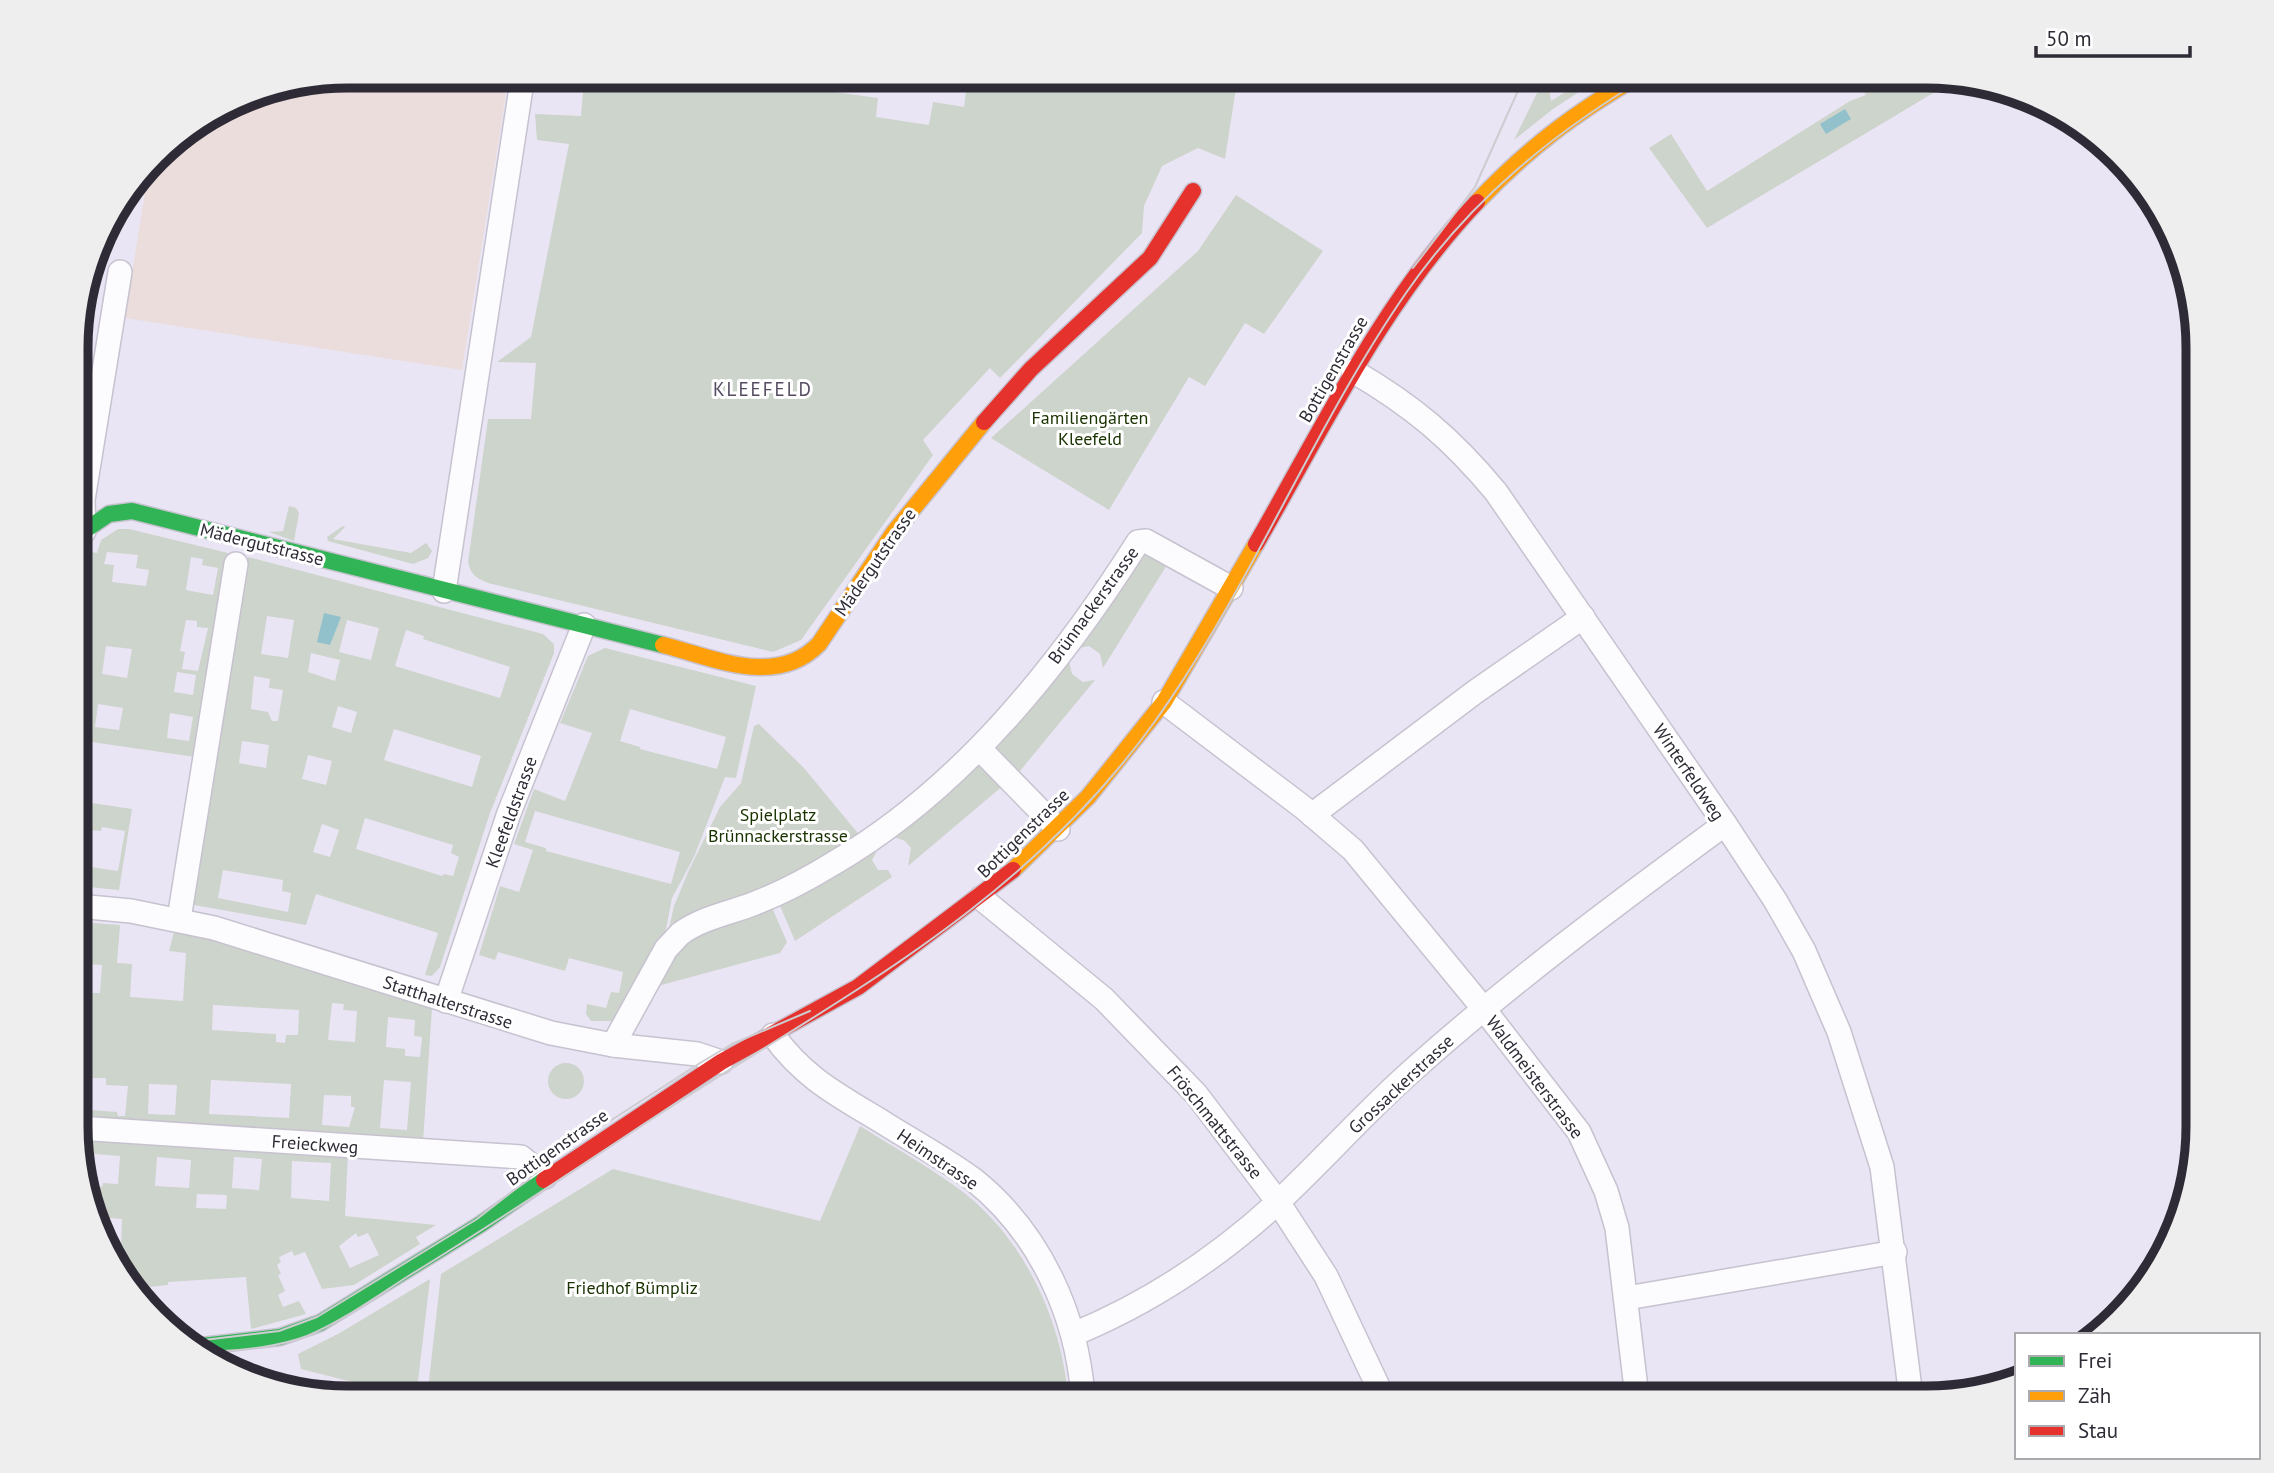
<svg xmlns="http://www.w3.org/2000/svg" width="2274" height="1473" font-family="'PT Sans',sans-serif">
	<rect width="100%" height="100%" fill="#eae5f4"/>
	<path fill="#eadddb" d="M347 75H509L462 370 125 318 149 167 168 143 243 96Z"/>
	<g fill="#cdd4cb" fill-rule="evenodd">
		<path d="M676 75H712L878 98 876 117 929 125 933 102 964 107 966 91 860 75H1238L1225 159 1198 148 1162 166 1144 206 1142 233 1000 378 990 368 923 440 933 455 801 640 773 652 488 583C476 578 471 575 468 562L488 419H531L536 363 497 362 531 337 569 144 537 140 535 114 581 116 584 78 670 90Z"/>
		<path d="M1592 75H1605L1553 109 1514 140 1538 91 1549 84 1551 101Z"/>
		<path d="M1854 75H1869L1877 89 1900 75 1955 80 1707 228 1649 148 1671 134 1707 191 1850 101 1866 95Z"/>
		<path d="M1236 195 1323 251 1264 334 1245 323 1205 386 1189 377 1109 510 991 438 1198 251Z"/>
		<path d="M289 506 296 508 299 513 294 541 269 532 283 531Z"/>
		<path d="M343 526 345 527 333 539 411 553 426 543 432 551 428 558 413 564 328 541 327 537Z"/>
		<path d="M118 529H129L228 553 195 757 78 740V606L86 551 97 553 101 540ZM107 552 138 555 136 568 149 570 146 586 112 582 114 565 104 564ZM191 557 203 559 202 565 218 568 213 595 186 590ZM186 620 197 621V627L208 628 198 671 182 669 185 652 180 651ZM106 646 132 649 127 678 102 674ZM177 672 196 675 193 695 174 692ZM98 704 123 708 119 730 95 727ZM170 713 193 717 189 741 167 738Z"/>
		<path d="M1147 550 1170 560 1103 668 1100 654 1089 646 1074 649 1139 553Z"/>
		<path d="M248 557 543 634 554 644V653L490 813 440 967 432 976 425 975 438 933 316 894 306 925 194 905 191 901ZM267 616 294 620 288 658 261 654ZM347 620 379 628 371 660 339 652ZM406 630 424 636 423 639 510 667 500 698 395 666ZM311 653 340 660 335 681 308 672ZM254 676 270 679 269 688 283 690 278 721H272L268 712 251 709ZM338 706 357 712 351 733 332 727ZM394 729 481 756 472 787 384 760ZM242 741 269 745 266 768 239 763ZM308 755 332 761 326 785 302 779ZM365 818 453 845 451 853 459 857 453 876 444 874 442 876 356 849ZM322 824 339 830 330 857 313 852ZM223 870 283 880 282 891 291 893 288 912 218 898Z"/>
		<path d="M605 648 756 686 736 778 725 777 694 857 672 898 664 940 617 1021H591L586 1014 587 1004 606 1008 611 992 619 993 623 972 569 958 565 971 498 952 495 960 479 955 500 886 519 892 533 850 514 844 534 789 565 801 592 733 560 723 588 656ZM630 709 726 737 717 769 640 749V747L620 741ZM535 811 680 852 671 884 546 851V848L525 842Z"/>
		<path d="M1068 657 1072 674 1083 682 1095 680 1015 777 993 752 995 741Z"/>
		<path d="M759 724 804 768 861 837 839 852 667 937 674 906 689 870 720 807 741 783 754 726Z"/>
		<path d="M977 761 1005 784 908 866 911 848 905 841 889 835Z"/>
		<path d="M78 801 132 809 119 890 78 886ZM102 827 125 831 118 871 84 866 89 830 101 831Z"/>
		<path d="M872 847 876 853 872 860 878 870H888L892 877 795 941 778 901Z"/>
		<path d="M770 903 787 942 780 953 654 987 683 939Z"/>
		<path d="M78 922 120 925 117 963 132 964 130 997 183 1001 186 953 169 951 175 928 432 1008 423 1142 78 1121V993H100L102 965 87 964 88 950 78 949ZM332 1003 344 1004 343 1010 357 1011 355 1042 328 1040ZM213 1005 299 1010 298 1035H286L285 1043 276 1042V1034L212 1030ZM388 1017 415 1020 414 1036 422 1037 420 1057 405 1056V1049L386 1047ZM92 1078H106V1085L128 1086 125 1116H118L117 1112 90 1110ZM211 1080 291 1084 289 1118 209 1114ZM384 1080 411 1082 407 1130 380 1128ZM149 1084 177 1085 175 1115 148 1114ZM324 1095 351 1096V1107H355L349 1127 322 1125Z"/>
		<circle cx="566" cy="1081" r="18"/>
		<path d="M860 1126C893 1147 928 1166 959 1189 1023 1236 1062 1320 1068 1397L427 1398 441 1274 613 1169 820 1221Z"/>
		<path d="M78 1136 348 1154 345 1216 436 1225 416 1237 420 1244 354 1285 322 1289 305 1252 294 1256 292 1251 279 1257 281 1262 277 1265 281 1274 278 1275 285 1291 278 1295 283 1307 299 1301 306 1314 251 1329 246 1277 168 1282V1285L149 1287 150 1296 144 1297 112 1262 107 1247 121 1248 122 1219 97 1217 85 1182 102 1187 103 1183 118 1184 120 1156 83 1153 82 1173 78 1161ZM157 1157 191 1160 189 1188 155 1186ZM234 1157 262 1159 259 1190 232 1188ZM292 1161 331 1163 329 1201 291 1198ZM197 1194 227 1195 226 1209 196 1208ZM356 1233 358 1237 368 1233 379 1255 350 1268 339 1246Z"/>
		<path d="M430 1279 416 1398 301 1369 298 1354 338 1334Z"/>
	</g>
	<g fill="#92c1cc">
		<path d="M1845 109 1851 119 1826 134 1820 124Z"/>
		<path d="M324 613 341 617 330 645 317 642Z"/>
	</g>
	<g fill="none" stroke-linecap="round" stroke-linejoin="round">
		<defs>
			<g id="street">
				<path d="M1353 371C1413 406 1452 439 1496 492L1725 824 1775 900 1804 951 1839 1032 1882 1167 1911 1397"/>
				<path d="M78 539 84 531 83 500 120 272"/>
				<path d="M444 591 523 75"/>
				<path d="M1164 702 1304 808 1353 850 1483 1008 1579 1132 1606 1191 1617 1228 1637 1397"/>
				<path d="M979 748 1058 829"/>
				<path d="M1312 815 1475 692 1583 617"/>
				<path d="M981 898 1104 999 1196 1094 1278 1202 1326 1276 1383 1397"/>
				<path d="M78 906 131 911 214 928 551 1033 613 1045 697 1054 721 1062"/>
				<path d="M179 919 236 564"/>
				<path d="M446 1001 509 813 584 625"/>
				<path d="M773 1035C805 1079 838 1095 884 1123 914 1142 946 1159 974 1180 1040 1233 1077 1315 1083 1397"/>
				<path d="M613 1045 666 949 680 934C701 918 730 913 753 904 782 893 808 879 834 863 961 789 1060 665 1138 542L1146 541 1231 588"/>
				<path d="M78 1128 521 1157 545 1177"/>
				<path d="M1627 1298 1895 1252"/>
				<path d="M1074 1334C1149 1303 1217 1258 1277 1203 1321 1162 1361 1117 1405 1077 1506 986 1616 904 1725 824"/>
			</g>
			<g id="fast">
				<path d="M84 531 109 514 132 511 663 645"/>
				<path d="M192 1347 280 1337 320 1323 481 1224 544 1180"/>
			</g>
			<g id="slow">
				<path d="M1477 202C1529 147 1575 113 1640 75"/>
				<path d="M663 645C715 658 776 688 819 644L894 532 984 422"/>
				<path d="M1013 870 1088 797 1164 702 1256 544"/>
			</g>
			<g id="jam">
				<path d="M984 422 1031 369 1150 258 1193 191"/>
				<path d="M1256 544C1324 426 1383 301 1477 202"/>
				<path d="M544 1180 721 1062 858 987 1013 870"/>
			</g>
		</defs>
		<use href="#street" stroke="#c7c2cf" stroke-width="26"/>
		<use href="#fast" stroke="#c7c2cf" stroke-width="19"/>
		<use href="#slow" stroke="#c7c2cf" stroke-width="19"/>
		<use href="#jam" stroke="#c7c2cf" stroke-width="19"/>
		<use href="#street" stroke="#fcfbfd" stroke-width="23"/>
		<use href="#fast" stroke="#30b455" stroke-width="16"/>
		<use href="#slow" stroke="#ff9f0a" stroke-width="16"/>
		<use href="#jam" stroke="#e5322d" stroke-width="16"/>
		<g stroke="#cdccd0" stroke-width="2">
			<path d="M1413 268 1475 187 1525 75"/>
			<path d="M187 1342 279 1331 317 1317 477 1219 568 1148 700 1063 732 1044 810 1011"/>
			<path d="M198 1353C234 1350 273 1349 307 1336 343 1321 377 1296 410 1275 484 1230 556 1182 629 1134 821 1006 1012 919 1153 724 1250 590 1312 429 1406 293 1470 200 1554 132 1650 75"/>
		</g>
	</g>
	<g text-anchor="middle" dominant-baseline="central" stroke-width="6" stroke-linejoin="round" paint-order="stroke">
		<g font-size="18" fill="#2f2b36" stroke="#fff">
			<text transform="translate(1333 369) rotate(-60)">Bottigenstrasse</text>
			<text transform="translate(262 544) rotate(14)">Mädergutstrasse</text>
			<text transform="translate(875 562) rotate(-55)">Mädergutstrasse</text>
			<text transform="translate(1093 605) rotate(-54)">Brünnackerstrasse</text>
			<text transform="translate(1689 772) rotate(56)">Winterfeldweg</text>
			<text transform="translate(511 812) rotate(-70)">Kleefeldstrasse</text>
			<text transform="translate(1023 833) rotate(-44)">Bottigenstrasse</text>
			<text transform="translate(448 1002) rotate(18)">Statthalterstrasse</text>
			<text transform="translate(1535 1077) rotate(53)">Waldmeisterstrasse</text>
			<text transform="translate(1401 1084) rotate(-43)">Grossackerstrasse</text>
			<text transform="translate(1215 1122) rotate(51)">Fröschmattstrasse</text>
			<text transform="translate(315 1144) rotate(4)">Freieckweg</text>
			<text transform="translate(557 1147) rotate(-35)">Bottigenstrasse</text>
			<text transform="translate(938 1159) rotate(34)">Heimstrasse</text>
		</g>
		<g font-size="18" fill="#193200" stroke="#fff">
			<text x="1090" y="417">Familiengärten<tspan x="1090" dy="21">Kleefeld</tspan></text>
			<text x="778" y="814">Spielplatz<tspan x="778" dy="21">Brünnackerstrasse</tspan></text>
			<text x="632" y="1287">Friedhof Bümpliz</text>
		</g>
		<g font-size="19" letter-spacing="2" fill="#544b62" stroke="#fff">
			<text x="763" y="389">KLEEFELD</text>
		</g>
	</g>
	<path d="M0 0H2274V1473H0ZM348 88H1926A260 260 0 0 1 2186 348V1126A260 260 0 0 1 1926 1386H348A260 260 0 0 1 88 1126V348A260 260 0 0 1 348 88Z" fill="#eeeeef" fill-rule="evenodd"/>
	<path fill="none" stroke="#2f2b36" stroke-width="9" d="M348 88H1926A260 260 0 0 1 2186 348V1126A260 260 0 0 1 1926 1386H348A260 260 0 0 1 88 1126V348A260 260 0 0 1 348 88Z"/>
	<rect x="2015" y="1333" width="245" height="126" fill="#ffffff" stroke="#acaaaf" stroke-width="2"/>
	<rect x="2029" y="1356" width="35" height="10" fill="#30b455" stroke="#acaaaf" stroke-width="2"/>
	<text x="2078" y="1368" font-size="21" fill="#2f2b36">Frei</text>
	<rect x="2029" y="1391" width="35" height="10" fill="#ff9f0a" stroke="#acaaaf" stroke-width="2"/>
	<text x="2078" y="1403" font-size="21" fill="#2f2b36">Zäh</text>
	<rect x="2029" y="1426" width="35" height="10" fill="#e5322d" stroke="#acaaaf" stroke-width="2"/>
	<text x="2078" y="1438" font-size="21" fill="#2f2b36">Stau</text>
	<path d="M2036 46v10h154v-10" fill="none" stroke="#2f2b36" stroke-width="3.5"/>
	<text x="2046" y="46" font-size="21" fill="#2f2b36" stroke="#ffffff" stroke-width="5" paint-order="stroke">50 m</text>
</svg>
